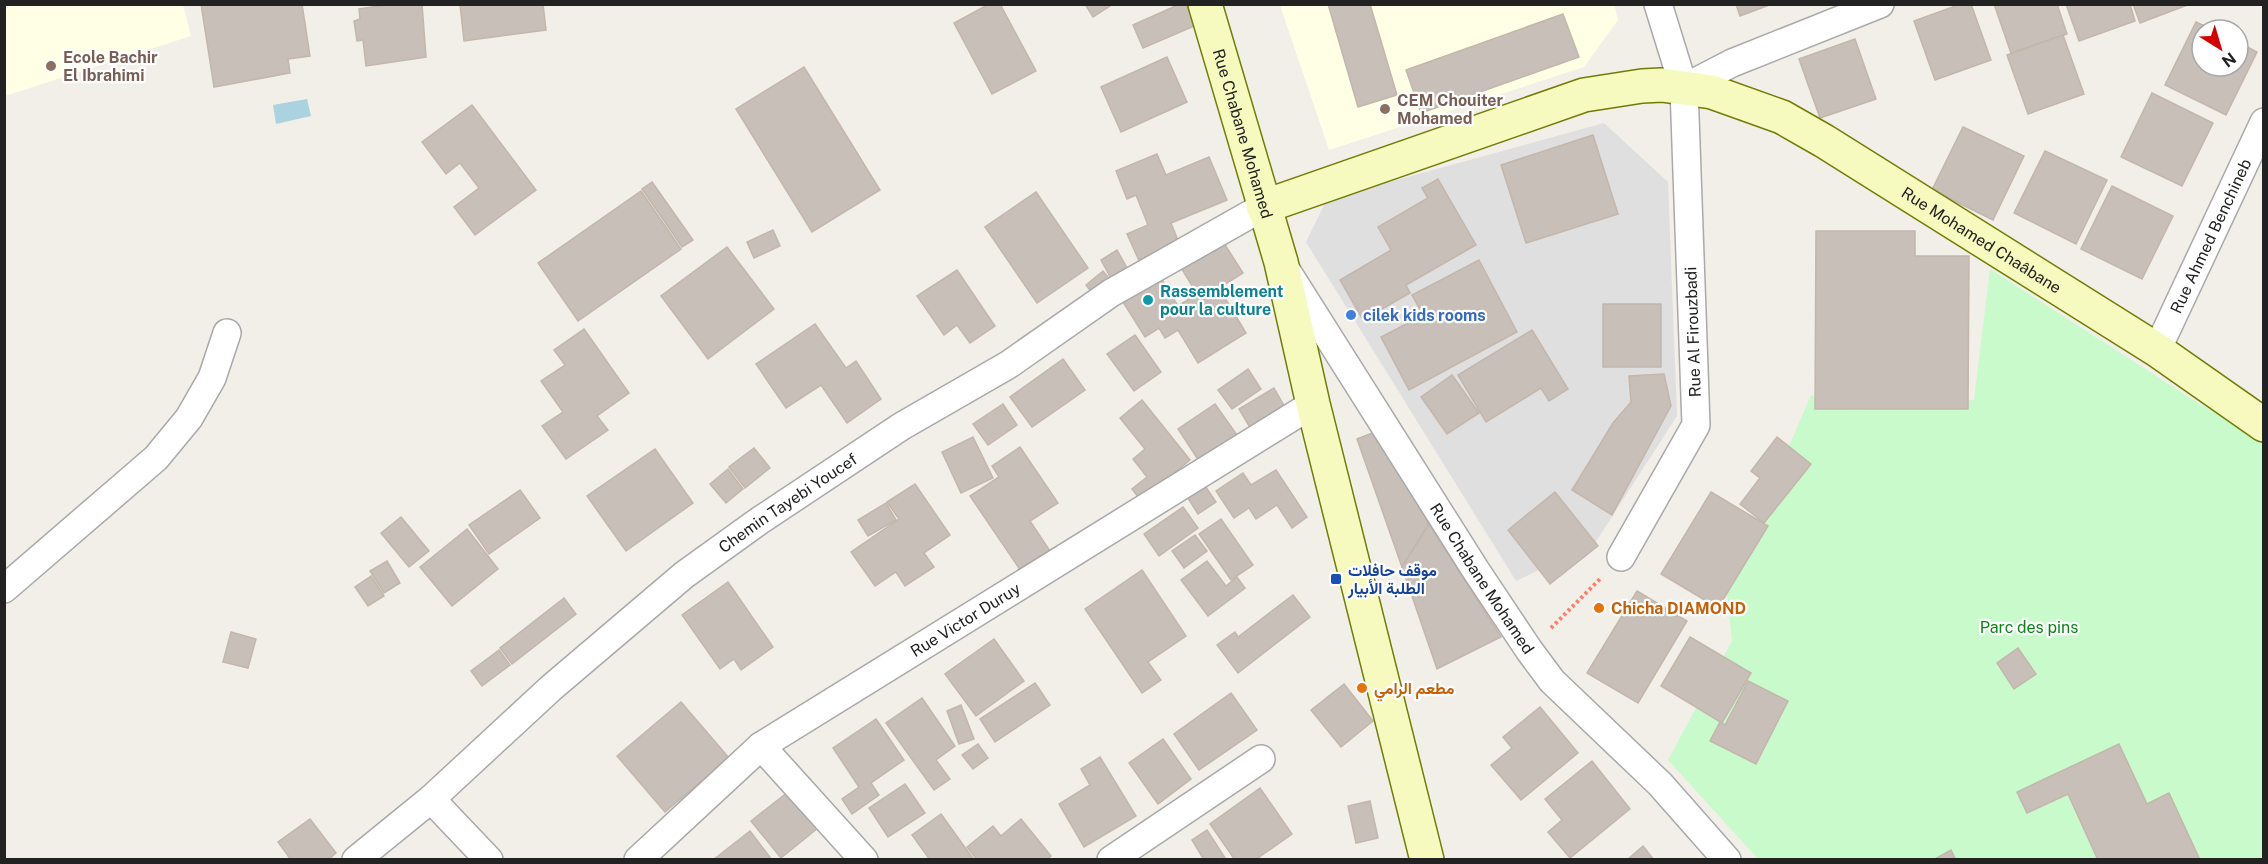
<svg xmlns="http://www.w3.org/2000/svg" width="2268" height="864" font-family="'Public Sans',Vazirmatn,sans-serif">
	<rect width="100%" height="100%" fill="#f2efe9"/>
	<path fill="#e0dfdf" d="M1604 123 1668 182 1677 416 1595 543 1516 581 1306 242 1327 199Z"/>
	<g fill="#ffffe5">
		<path d="M1614 4 1618 20 1584 67 1329 150 1280 5Z"/>
		<path d="M4 5H183L191 36 5 96Z"/>
	</g>
	<path fill="#c8facc" d="M1990 269 2198 403 2263 440V859H1758L1668 760 1732 641 1727 593 1771 512 1783 460 1811 395 1850 410 1974 400Z"/>
	<path fill="#aad3df" d="M307 99 311 116 276 124 273 105Z"/>
	<g fill="#c7bfb8" stroke="#c4b6ab" stroke-width="1.5">
		<path d="M201 4H302L310 56 288 59 290 73 214 87Z"/>
		<path d="M393 4H422L426 57 366 66 363 40 357 41 354 21 360 19 359 9Z"/>
		<path d="M460 4H543L546 30 464 41Z"/>
		<path d="M989 4H1000L1036 71 992 94 954 23Z"/>
		<path d="M1085 4H1113L1093 17Z"/>
		<path d="M1180 4H1193L1201 23 1143 48 1133 25Z"/>
		<path d="M1328 4H1370L1397 95 1358 107Z"/>
		<path d="M1736 4H1772L1740 16Z"/>
		<path d="M1961 4H1971L1991 60 1935 80 1914 21Z"/>
		<path d="M1994 4H2057L2067 34 2011 53Z"/>
		<path d="M2066 4H2130L2135 21 2079 41Z"/>
		<path d="M2133 4H2190L2140 23Z"/>
		<path d="M1563 14 1579 57 1421 113 1406 70Z"/>
		<path d="M2196 22 2213 30H2202V66H2238V42L2257 52 2226 115 2165 85Z"/>
		<path d="M2063 35 2084 94 2028 114 2007 55Z"/>
		<path d="M1855 39 1876 99 1820 118 1799 59Z"/>
		<path d="M1167 57 1187 102 1121 132 1101 87Z"/>
		<path d="M804 67 880 190 812 232 736 109Z"/>
		<path d="M2152 93 2213 123 2182 186 2121 157Z"/>
		<path d="M472 105 536 190 475 235 454 207 479 188 460 163 446 174 422 142Z"/>
		<path d="M1963 127 2024 156 1993 220 1932 190Z"/>
		<path d="M1593 135 1618 214 1526 243 1501 165Z"/>
		<path d="M2045 151 2107 180 2076 244 2014 213Z"/>
		<path d="M1157 154 1166 175 1209 157 1227 200 1171 223 1181 248 1141 265 1127 234 1148 225 1136 195 1127 199 1116 171Z"/>
		<path d="M1438 179 1476 245 1406 285 1410 293 1363 320 1340 280 1391 250 1378 227 1428 198 1422 188Z"/>
		<path d="M652 182 693 240 682 247 642 189Z"/>
		<path d="M2112 186 2173 216 2142 279 2081 249Z"/>
		<path d="M641 191 681 249 578 321 538 263Z"/>
		<path d="M1036 192 1088 268 1037 303 985 227Z"/>
		<path d="M773 230 780 246 754 258 747 242Z"/>
		<path d="M1816 231H1915V256H1969L1968 409H1815Z"/>
		<path d="M1222 240 1243 273 1219 288 1246 333 1198 363 1178 330 1165 338 1159 328 1145 337 1118 294 1156 270 1178 306 1197 294 1180 266Z"/>
		<path d="M727 247 774 309 708 359 661 296Z"/>
		<path d="M1117 250 1131 275 1114 284 1101 260Z"/>
		<path d="M1479 260 1517 332 1409 390 1381 337 1423 315 1412 295Z"/>
		<path d="M957 270 995 326 970 343 957 325 944 335 917 296Z"/>
		<path d="M1103 271 1115 286 1098 300 1086 285Z"/>
		<rect x="1603" y="304" width="58" height="63"/>
		<path d="M815 324 846 368 856 361 881 399 847 423 821 385 786 408 756 364Z"/>
		<path d="M584 329 629 393 597 416 608 430 566 459 542 426 563 412 541 381 565 365 554 350Z"/>
		<path d="M1532 330 1568 389 1549 401 1541 388 1486 422 1458 375Z"/>
		<path d="M1135 335 1161 372 1134 391 1107 354Z"/>
		<path d="M1063 359 1085 390 1032 427 1010 397Z"/>
		<path d="M1248 369 1261 389 1232 409 1218 390Z"/>
		<path d="M1664 374 1671 406 1612 515 1572 490 1613 423 1631 402 1629 376Z"/>
		<path d="M1452 375 1479 413 1447 434 1421 397Z"/>
		<path d="M1274 388 1290 416 1255 436 1239 409Z"/>
		<path d="M1142 400 1190 460 1141 501 1132 489 1147 477 1133 459 1145 449 1120 418Z"/>
		<path d="M1003 404 1017 425 988 445 973 424Z"/>
		<path d="M1215 404 1237 435 1199 461 1178 429Z"/>
		<path d="M1375 432 1429 524 1402 567 1357 439Z"/>
		<path d="M973 437 993 478 961 493 942 452Z"/>
		<path d="M1777 437 1811 464 1764 523 1740 504 1760 478 1751 471Z"/>
		<path d="M1020 447 1058 503 1030 521 1056 560 1027 580 970 496 999 477 992 466Z"/>
		<path d="M754 448 770 468 745 488 729 467Z"/>
		<path d="M655 449 693 503 626 551 587 496Z"/>
		<path d="M728 469 743 489 726 503 710 484Z"/>
		<path d="M1276 470 1307 517 1292 528 1277 505 1256 519 1249 508 1234 518 1216 491 1243 473 1251 485Z"/>
		<path d="M1201 480 1216 502 1198 514 1184 492Z"/>
		<path d="M915 484 950 535 924 553 934 567 905 586 896 572 875 586 851 552 899 519 887 502Z"/>
		<path d="M520 490 540 518 489 554 469 525Z"/>
		<path d="M1555 492 1598 546 1550 584 1508 530Z"/>
		<path d="M1711 492 1768 526 1718 608 1661 574Z"/>
		<path d="M886 503 896 520 868 536 858 520Z"/>
		<path d="M1183 507 1198 528 1159 556 1144 534Z"/>
		<path d="M401 517 429 551 409 567 381 533Z"/>
		<path d="M1221 519 1253 565 1231 580 1199 534Z"/>
		<path d="M1429 524 1501 637 1437 669 1402 567Z"/>
		<path d="M467 529 498 569 452 606 420 567Z"/>
		<path d="M1195 535 1207 551 1184 568 1172 551Z"/>
		<path d="M387 561 400 583 384 593 370 571Z"/>
		<path d="M1207 561 1226 586 1237 577 1245 588 1208 616 1181 580Z"/>
		<path d="M1142 570 1186 636 1148 662 1161 680 1142 693 1085 609Z"/>
		<path d="M371 576 384 596 368 606 355 587Z"/>
		<path d="M728 582 773 647 741 670 734 659 720 669 682 615Z"/>
		<path d="M1637 591 1687 621 1638 703 1587 673Z"/>
		<path d="M1293 595 1310 617 1238 673 1217 645 1235 632 1238 637Z"/>
		<path d="M564 598 576 614 512 664 500 648Z"/>
		<path d="M231 632 256 639 248 668 223 662Z"/>
		<path d="M1690 637 1751 673 1722 723 1661 686Z"/>
		<path d="M994 639 1024 681 976 716 945 674Z"/>
		<path d="M2018 648 2036 674 2014 689 1997 663Z"/>
		<path d="M499 650 510 665 482 686 471 671Z"/>
		<path d="M1748 681 1788 701 1756 764 1710 741 1720 722 1725 725Z"/>
		<path d="M1035 683 1050 705 995 742 980 719Z"/>
		<path d="M1344 684 1373 721 1341 747 1311 710Z"/>
		<path d="M1231 693 1257 730 1199 770 1174 734Z"/>
		<path d="M922 698 955 746 936 760 950 779 934 790 886 723Z"/>
		<path d="M681 702 729 758 665 812 617 756Z"/>
		<path d="M961 705 974 739 959 744 947 711Z"/>
		<path d="M1540 707 1578 753 1521 800 1491 765 1512 748 1503 737Z"/>
		<path d="M876 719 904 760 871 783 879 795 852 814 842 799 859 787 833 748Z"/>
		<path d="M1163 739 1191 779 1158 804 1129 763Z"/>
		<path d="M978 744 988 758 973 769 962 755Z"/>
		<path d="M2119 744 2147 804 2169 793 2200 860H2098L2068 794 2027 813 2017 792Z"/>
		<path d="M1100 757 1136 816 1084 847 1059 804 1090 785 1081 769Z"/>
		<path d="M1592 761 1630 809 1570 858 1548 832 1562 820 1545 799Z"/>
		<path d="M905 784 925 813 888 837 869 808Z"/>
		<path d="M793 788 823 824 781 858 751 821Z"/>
		<path d="M1260 788 1292 834 1255 860H1235L1210 824Z"/>
		<path d="M1370 801 1378 838 1356 843 1348 806Z"/>
		<path d="M941 814 974 860H930L912 835Z"/>
		<path d="M310 819 336 853 328 860H291L278 842Z"/>
		<path d="M1021 819 1051 856 1046 860H977L967 847 993 826 1001 836Z"/>
		<path d="M1207 830 1225 858 1223 860H1204L1192 840Z"/>
		<path d="M750 831 772 860H713Z"/>
		<path d="M1643 846 1654 860H1627Z"/>
		<path d="M1951 850 1956 860H1933Z"/>
	</g>
	<g fill="none" stroke-linecap="round" stroke-linejoin="round">
		<defs>
			<g id="street">
				<path d="M1684 88 1732 63 1880 4"/>
				<path id="s1" d="M1288 273 1475 569 1529 650 1552 681 1660 784 1727 860"/>
				<path id="s2" d="M2157 350 2264 122"/>
				<path d="M1621 557 1696 425 1684 88 1658 4"/>
				<path d="M4 589 156 458 189 418 212 378 227 333"/>
				<path d="M761 746 864 860"/>
				<path d="M431 799 489 860"/>
				<path id="s3" d="M356 860 431 799 551 688 684 575 759 521 902 426 1008 365 1111 293 1263 207"/>
				<path id="s4" d="M638 860 761 746 1313 404"/>
				<path d="M1111 860 1261 759"/>
			</g>
			<g id="secondary">
				<path id="s5" d="M1205 4 1281 262 1313 404 1427 860"/>
				<path id="s6" d="M1263 207 1584 95 1642 86 1662 85 1712 92 1782 117 1824 141 2157 350 2264 425"/>
			</g>
		</defs>
		<use href="#street" stroke="#a9a9a9" stroke-width="30"/>
		<use href="#secondary" stroke="#707d05" stroke-width="36"/>
		<path stroke="#fa8072" stroke-width="4" stroke-dasharray="3 3" stroke-linecap="butt" d="M1551 628 1601 578"/>
		<use href="#street" stroke="#fff" stroke-width="27"/>
		<use href="#secondary" stroke="#f7fabf" stroke-width="33"/>
	</g>
	<g fill="#8d6e63" stroke="#fff" stroke-width="2">
		<circle cx="51" cy="66" r="6"/>
		<circle cx="1385" cy="109" r="6"/>
	</g>
	<circle fill="#0f9aa8" stroke="#fff" stroke-width="2" cx="1148" cy="300" r="6"/>
	<circle fill="#3f7fe0" stroke="#fff" stroke-width="2" cx="1351" cy="315" r="6"/>
	<rect fill="#1a4fb4" stroke="#fff" stroke-width="2" x="1330" y="573" width="12" height="12" rx="3"/>
	<g fill="#e8710a" stroke="#fff" stroke-width="2">
		<circle cx="1599" cy="608" r="6"/>
		<circle cx="1362" cy="688" r="6"/>
	</g>
	<g text-anchor="middle" dominant-baseline="central" stroke-width="4.5" stroke-linejoin="round" paint-order="stroke">
		<g font-size="16" font-weight="bold" fill="#785e54" stroke="#fff" text-anchor="start">
			<text x="63" y="57">Ecole Bachir<tspan x="63" dy="18">El Ibrahimi</tspan></text>
			<text x="1397" y="100">CEM Chouiter<tspan x="1397" dy="18">Mohamed</tspan></text>
		</g>
		<g font-size="16" fill="#222" stroke="#fff">
			<text stroke="none"><textPath href="#s5" startOffset="135">Rue Chabane Mohamed</textPath></text>
			<text stroke="none"><textPath href="#s2" startOffset="126">Rue Ahmed Benchineb</textPath></text>
			<text stroke="none"><textPath href="#s6" startOffset="778">Rue Mohamed Chaâbane</textPath></text>
			<text transform="translate(1693 332) rotate(-92)">Rue Al Firouzbadi</text>
			<text stroke="none"><textPath href="#s3" startOffset="561">Chemin Tayebi Youcef</textPath></text>
			<text stroke="none"><textPath href="#s1" startOffset="362">Rue Chabane Mohamed</textPath></text>
			<text stroke="none"><textPath href="#s4" startOffset="408">Rue Victor Duruy</textPath></text>
		</g>
		<g font-size="16" font-weight="bold" fill="#0d838f" stroke="#fff" text-anchor="start">
			<text x="1160" y="291">Rassemblement<tspan x="1160" dy="18">pour la culture</tspan></text>
		</g>
		<g font-size="16" font-weight="bold" fill="#366cbe" stroke="#fff" text-anchor="start">
			<text x="1363" y="315">cilek kids rooms</text>
		</g>
		<g font-size="16" font-weight="bold" fill="#164399" stroke="#fff" text-anchor="start">
			<text x="1348" y="570">موقف حافلات<tspan x="1348" dy="18">الطلبة الأبيار</tspan></text>
		</g>
		<g font-size="16" font-weight="bold" fill="#c56008" stroke="#fff" text-anchor="start">
			<text x="1611" y="608">Chicha DIAMOND</text>
			<text x="1374" y="688">مطعم الرامي</text>
		</g>
		<g font-size="16" fill="#0c8416" stroke="#fff">
			<text x="2029" y="627">Parc des pins</text>
		</g>
	</g>
	<rect width="2268" height="864" fill="none" stroke="#222222" stroke-width="12"/>
	<g transform="translate(2220 48) rotate(143)"><circle r="28" fill="#ffffff" stroke="#a7a7a7" stroke-width="1.5"/>
	<path d="M0-4.5L10 22L0 15L-10 22Z" fill="#d40000"/>
	<text y="-9" font-size="16" font-weight="bold" text-anchor="middle" fill="#222222">N</text>
	</g>
</svg>
